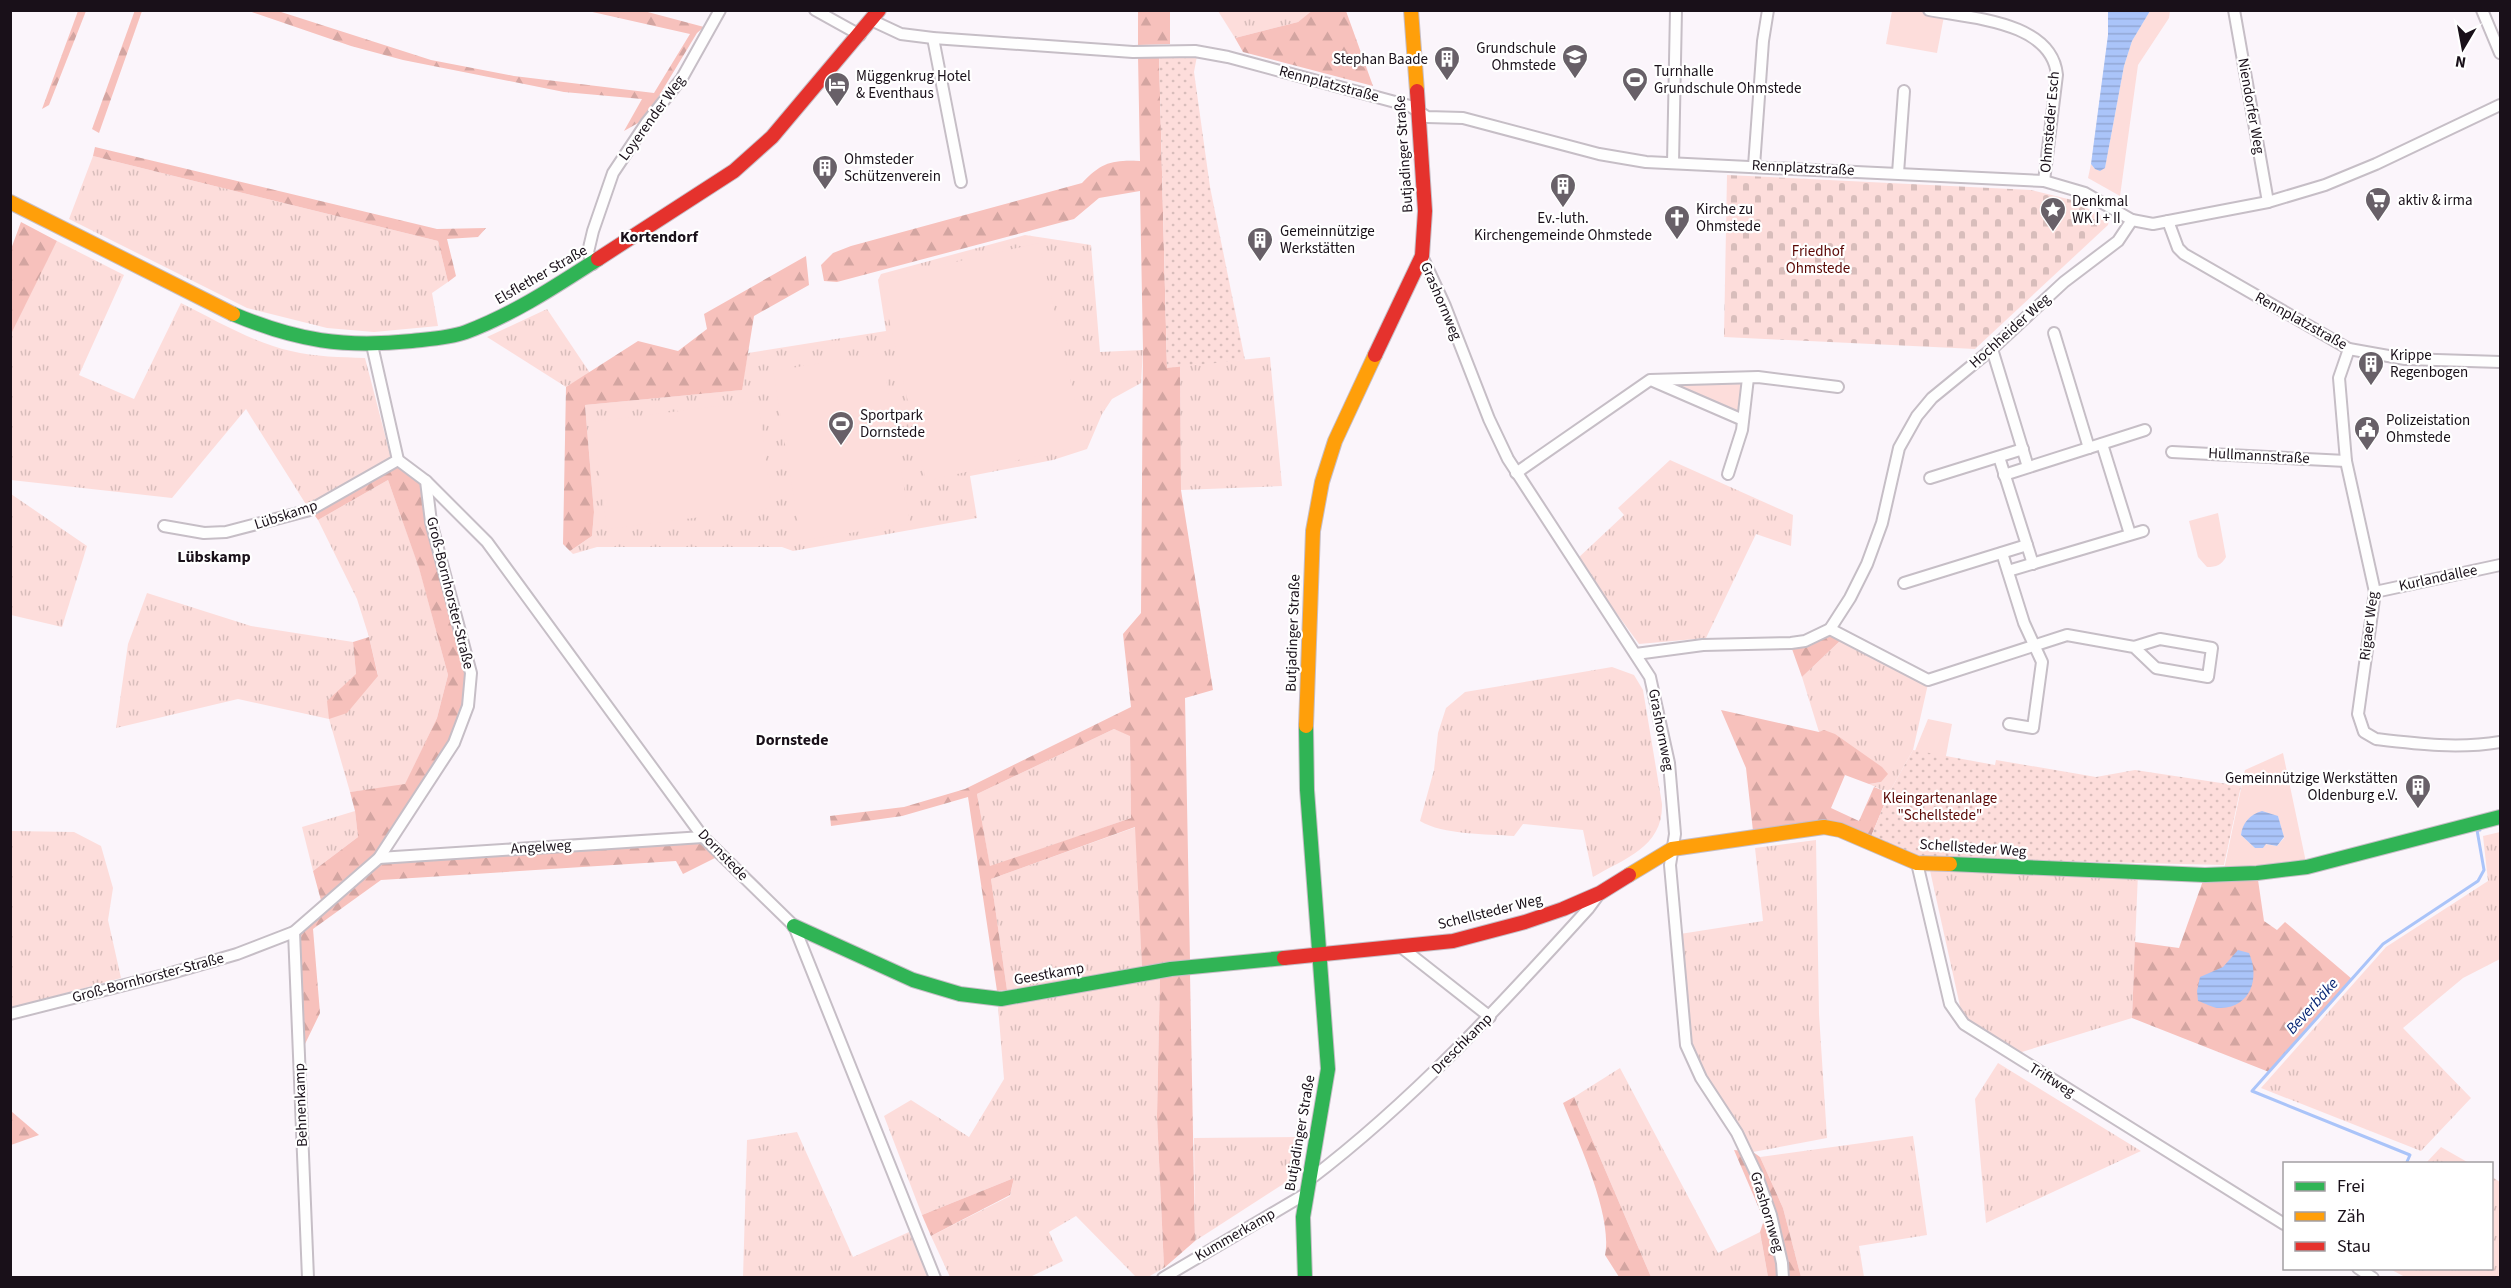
<svg xmlns="http://www.w3.org/2000/svg" width="2511" height="1288" font-family="'Source Sans 3',sans-serif">
	<defs>
		<pattern id="grass-tufts" width="24" height="20" patternUnits="userSpaceOnUse" patternTransform="scale(1.5)"><rect width="24" height="20" fill="#fddddb"/><path d="M3 7l-1-3M5 7V3M7 7l1-3M15 17l-1-3M17 17v-4M19 17l1-3" fill="none" stroke="#d8bdbb"/></pattern>
		<pattern id="forest-firs" width="22" height="20" patternUnits="userSpaceOnUse" patternTransform="scale(1.5)"><rect width="22" height="20" fill="#f7c1bc"/><path d="M5 1l3.5 6h-7zM16 11l3.5 6h-7z" fill="#d3a5a1"/></pattern>
		<pattern id="cemetery-stones" width="16" height="16" patternUnits="userSpaceOnUse" patternTransform="scale(1.5)"><rect width="16" height="16" fill="#fddddb"/><path d="M2 7V4a2 2 0 0 1 4 0v3zM10 15v-3a2 2 0 0 1 4 0v3z" fill="#d8bdbb"/></pattern>
		<pattern id="garden-dots" width="8" height="8" patternUnits="userSpaceOnUse" patternTransform="scale(1.5)"><rect width="8" height="8" fill="#fddddb"/><path d="M2 2h.1M6 6h.1" fill="none" stroke="#d8bdbb" stroke-width="1.8" stroke-linecap="round"/></pattern>
		<pattern id="water-rules" width="6" height="5" patternUnits="userSpaceOnUse" patternTransform="scale(1.5)"><rect width="6" height="5" fill="#aac4f9"/><path d="M0 2.5h6" fill="none" stroke="#92a7d5"/></pattern>
	</defs>
	<rect width="100%" height="100%" fill="#fbf5fb"/>
	<g fill="url(#grass-tufts)">
		<path d="M1218 11H1313L1298 22 1235 38Z"/>
		<path d="M93 156 438 241 448 282 432 293 438 326 374 332 327 328 247 308 69 219Z"/>
		<path d="M1025 235 1091 245 1100 352 1143 350 1141 383 1112 399 1102 414 1087 449 1053 460 970 476 977 518 793 551 782 547H597L573 554 570 551 592 536 594 512 585 405 741 390 748 353 886 331 878 280 881 274Z"/>
		<path d="M57 241 124 275 79 375 134 399 181 303C217 321 252 342 291 351 315 357 341 357 365 358L391 458 307 506 246 409 172 498 11 480 10 334Z"/>
		<path d="M547 309 590 373 566 387 487 337Z"/>
		<path d="M1270 357 1282 486 1181 490 1180 366Z"/>
		<path d="M1670 460 1793 515 1791 546 1756 534 1706 638 1639 644 1577 559 1624 515 1618 508Z"/>
		<path d="M388 480 419 567 448 675 437 718 405 785 350 792 329 719 238 699 116 728 128 644 147 593 251 626 353 642 356 674 378 675 369 637 357 599 318 520Z"/>
		<path d="M11 494 87 546 62 627 11 615Z"/>
		<path d="M1842 639 1928 684 1913 750 1889 793 1869 784 1881 782 1819 732 1802 677Z"/>
		<path d="M1612 667 1634 675 1643 690 1662 804C1663 847 1625 858 1593 877L1583 830 1523 824 1514 836C1487 834 1443 835 1420 821L1434 770 1438 733 1446 708 1465 692Z"/>
		<path d="M1114 729 1130 735 1131 818 990 867 977 794Z"/>
		<path d="M355 811 358 837 313 871 302 827Z"/>
		<path d="M1136 827 1142 968 1007 990 991 879Z"/>
		<path d="M11 831 74 832 101 846 113 888 108 920 121 978 11 1008Z"/>
		<path d="M2500 832V959L2463 978 2403 1028 2471 1098 2421 1151 2261 1088 2386 947 2488 881 2483 836Z"/>
		<path d="M1816 840 1819 1014 1827 1138 1753 1152 1698 1063 1688 1031 1680 934 1763 921 1755 848Z"/>
		<path d="M1929 866 2138 873 2132 1018 2012 1055 1964 1024Z"/>
		<path d="M1160 977 1157 1117 1164 1268 1148 1277H1136L1076 1216 1049 1232 1063 1261 1030 1277H950L931 1236 1010 1196 1014 1178 922 1215 884 1116 911 1100 969 1137 1004 1079 998 1007Z"/>
		<path d="M1998 1063 2141 1151 1986 1223 1975 1099Z"/>
		<path d="M1620 1068 1718 1253 1760 1232 1768 1277H1651L1574 1097Z"/>
		<path d="M797 1132 853 1257 909 1232 929 1277 743 1278 747 1140Z"/>
		<path d="M1913 1136 1927 1235 1859 1246 1864 1277H1801L1783 1208 1760 1157Z"/>
		<path d="M1300 1137 1288 1181 1195 1241 1194 1138Z"/>
		<path d="M2441 1147 2469 1163H2426Z"/>
		<path d="M2492 1177 2500 1182V1277H2405L2390 1269 2492 1268Z"/>
	</g>
	<g fill="url(#forest-firs)" fill-rule="evenodd">
		<path d="M135 10 142 11 99 133 92 129Z"/>
		<path d="M1313 10 1346 11 1373 86 1243 52 1235 38 1298 22Z"/>
		<path d="M78 11H86L49 105 42 109Z"/>
		<path d="M249 11H278L431 60 514 76 654 93 690 34 588 11H644L704 27 697 33 645 119 624 131 642 99 564 92 403 60 351 46Z"/>
		<path d="M1138 11H1170V44L1138 45Z"/>
		<path d="M1159 55 1167 367 1180 366 1181 490 1213 690 1185 698 1190 961 1142 968 1135 827 991 879 1007 990 997 991 968 797 902 816 831 826 830 816 904 807 965 789 1131 707 1123 634 1141 613 1143 350 1140 191 1099 198 1074 219 837 282 824 281 821 265 833 253 851 246 1082 183C1102 162 1112 160 1140 161L1138 56ZM1114 729 1130 736 1131 818 990 866 977 794Z"/>
		<path d="M95 147 437 229 486 228 478 237 447 239 456 276 448 282 438 241 93 156Z"/>
		<path d="M21 222 57 241 11 334V249Z"/>
		<path d="M806 256 809 285 754 316 742 390 585 405 594 512 592 536 570 551 563 544 566 387 638 341 678 351 707 329 704 314Z"/>
		<path d="M396 465 422 483 426 526 466 673 463 706 448 744 375 857 322 904 313 871 358 837 355 811 350 792 405 784 437 718 448 675 419 568 388 480 318 520 313 513Z"/>
		<path d="M1831 633 1842 639 1802 677 1792 649 1820 640Z"/>
		<path d="M369 637 378 676 347 713 329 719 327 701 356 674 353 642Z"/>
		<path d="M1721 710 1819 732 1824 730 1835 734 1882 767 1888 774 1881 782 1869 784 1845 775 1831 808 1859 821 1874 787 1889 793 1870 839 1826 820 1753 831 1746 768Z"/>
		<path d="M701 840 717 857 683 874 676 861 381 880 313 929 320 1013 305 1044 297 934 379 862Z"/>
		<path d="M2257 873 2264 921 2277 930 2285 922 2352 979 2269 1072 2132 1018 2135 942 2179 948 2205 875Z"/>
		<path d="M1190 973 1195 1241 1164 1268 1157 1117 1160 977Z"/>
		<path d="M1574 1097 1651 1277H1619L1605 1255C1613 1216 1578 1141 1563 1103Z"/>
		<path d="M10 1111H11L39 1135 11 1145Z"/>
		<path d="M1734 1150 1753 1152 1760 1157 1783 1208 1801 1277H1768L1760 1232 1764 1220Z"/>
		<path d="M1014 1178 1010 1195 931 1236 922 1215Z"/>
	</g>
	<path fill="url(#cemetery-stones)" d="M1727 175 2031 190 2072 200 2109 220 2108 225 1975 349 1724 337Z"/>
	<g fill="#fddddb" fill-rule="evenodd">
		<path d="M1892 11H1945L1937 53 1886 44Z"/>
		<path d="M2150 11H2170L2169 18 2138 65 2120 196 2088 178 2091 164 2095 169 2105 168 2124 66 2132 41Z"/>
		<path d="M1039 243 1085 445 926 481 880 279Z"/>
		<path d="M882 353 910 523 801 541 773 371Z"/>
		<path d="M1742 382 1739 413 1669 384Z"/>
		<path d="M758 401 772 508 607 529 593 422Z"/>
		<path d="M2218 513 2226 557C2221 565 2217 567 2207 567L2198 557 2189 521Z"/>
		<path d="M1928 719 1952 724 1944 766 1910 763Z"/>
		<path d="M2283 753 2307 867 2223 874 2245 770ZM2278 816 2284 838 2277 846 2265 844 2263 848H2255L2241 835 2242 830Z"/>
	</g>
	<g fill="url(#garden-dots)">
		<path d="M1159 55 1197 56 1194 72 1210 187 1245 360 1167 368Z"/>
		<path d="M1913 750 1995 765 1996 760 2096 777 2135 770 2241 786 2224 865 1917 858 1870 839 1889 793Z"/>
	</g>
	<g fill="url(#water-rules)">
		<path d="M2108 11H2150L2132 41 2124 66 2105 168 2100 171 2095 169 2091 164 2108 35Z"/>
		<path d="M2262 811 2278 816 2284 837 2277 846 2266 844 2263 848H2255L2241 835C2242 824 2250 814 2262 811Z"/>
		<path d="M2238 950 2249 953C2260 978 2251 1007 2221 1008 2214 1009 2205 1003 2198 1001L2197 991 2200 977 2223 967Z"/>
	</g>
	<g fill="none" stroke-linecap="round" stroke-linejoin="round">
		<path stroke="#aac4f9" stroke-width="3" d="M2406 1164 2410 1155 2252 1091 2383 944 2478 881 2484 870 2477 830H2480"/>
		<defs>
			<g id="street">
				<path d="M815 10 860 35"/>
				<path d="M1929 10C1969 18 2052 21 2057 75L2044 181"/>
				<path d="M2234 10 2268 202"/>
				<path d="M2482 10 2500 53"/>
				<path d="M871 20 901 34 933 38 1133 52 1195 51 1228 57 1410 106 1427 117 1463 118 1599 154 1646 162 2044 181 2085 193 2132 220 2153 224 2268 202 2325 185 2376 164 2500 105"/>
				<path d="M933 38 961 182"/>
				<path d="M1673 163 1676 10"/>
				<path d="M1754 166 1763 41 1768 10"/>
				<path d="M1898 173 1904 91"/>
				<path d="M2168 221 2178 248 2184 254 2349 349 2405 359 2500 362"/>
				<path d="M1422 256 1445 306 1489 419 1508 459 1650 677 1669 763 1675 834 1670 865 1686 1045 1701 1078 1737 1133 1756 1173 1771 1215 1782 1263 1783 1278"/>
				<path d="M593 264 588 252 593 231 613 173 647 122 682 78 720 10"/>
				<path d="M2054 333 2089 448"/>
				<path d="M1992 349 2028 467"/>
				<path d="M2349 349 2339 378 2346 461 2375 592 2358 714 2364 732 2376 739C2418 744 2458 749 2500 742"/>
				<path d="M1653 381 1743 420"/>
				<path d="M2102 444 2130 534"/>
				<path d="M2172 452 2346 461"/>
				<path d="M1999 457 2033 564"/>
				<path d="M1516 473 1650 380 1758 377 1838 387"/>
				<path d="M1728 474 1742 430 1748 378"/>
				<path d="M2004 475 2145 430"/>
				<path d="M1930 478 2023 449"/>
				<path d="M426 481 487 542 703 837 794 926 935 1278"/>
				<path d="M164 526 204 533 226 532 310 510 398 460"/>
				<path d="M2002 553 2024 623 2042 662 2033 728 2009 724"/>
				<path d="M2008 571 2143 531"/>
				<path d="M1904 583 2027 545"/>
				<path d="M2375 592 2500 565"/>
				<path d="M1830 629 1928 680 2067 635 2134 647 2156 668 2208 677 2212 648 2160 639 2134 647"/>
				<path d="M1636 654 1703 645 1791 643 1805 641 1830 629 1850 598 1867 564 1882 523 1899 448 1917 416 1932 398 1992 349 2064 282 2118 241 2132 220"/>
				<path d="M379 858 703 837"/>
				<path d="M1917 863 1950 1004 1964 1024 2284 1224"/>
				<path d="M294 932 308 1278"/>
				<path d="M1401 947 1490 1017"/>
				<path d="M10 1014 168 974 237 954 294 932 379 858 454 743 468 706 471 673 431 522 426 481 398 460 372 345"/>
				<path d="M1309 1180C1413 1101 1501 1005 1588 909L1599 894"/>
				<path d="M2358 1268 2373 1278"/>
				<path d="M1163 1278 1307 1193"/>
			</g>
			<g id="fast">
				<path d="M233 314C297 341 344 348 412 341 430 339 449 338 466 332 514 314 556 286 598 259"/>
				<path d="M1950 864 2205 875 2257 873 2307 867 2500 817"/>
				<path d="M794 926 913 980 960 994 1001 999 1171 969 1284 958"/>
				<path d="M1305 1278 1303 1217 1328 1069 1307 790 1306 726"/>
			</g>
			<g id="slow">
				<path d="M1411 10 1417 91"/>
				<path d="M10 202 233 314"/>
				<path d="M1306 726 1313 531 1322 482 1335 441 1375 355"/>
				<path d="M1629 875 1672 849 1824 827 1840 830 1917 863 1950 864"/>
			</g>
			<g id="jam">
				<path d="M598 259 734 171 772 137 879 10"/>
				<path d="M1375 355 1422 256 1425 211 1417 91"/>
				<path d="M1284 958 1453 941 1525 922 1563 909 1600 893 1629 875"/>
			</g>
		</defs>
		<use href="#street" stroke="#c6bec6" stroke-width="14"/>
		<use href="#fast" stroke="#c6bec6" stroke-width="16"/>
		<use href="#slow" stroke="#c6bec6" stroke-width="16"/>
		<use href="#jam" stroke="#c6bec6" stroke-width="16"/>
		<use href="#street" stroke="#fefefe" stroke-width="10"/>
		<use href="#fast" stroke="#30b455" stroke-width="14"/>
		<use href="#slow" stroke="#ff9f0a" stroke-width="14"/>
		<use href="#jam" stroke="#e5322d" stroke-width="14"/>
	</g>
	<defs>
		<symbol id="school-pin" viewBox="-11 -11 22 30"><path d="M0 17L-7.5 6A9.5 9.5 0 1 1 7.5 6Z" fill="#686068" stroke="#fff"/><path d="M0-5L7-2L0 1L-7-2ZM-4 1L0 2.5L4 1V4Q0 6-4 4Z" fill="#fff"/></symbol>
		<symbol id="building-pin" viewBox="-11 -11 22 30"><path d="M0 17L-7.5 6A9.5 9.5 0 1 1 7.5 6Z" fill="#686068" stroke="#fff"/><path d="M-4-6H4V6H1V3H-1V6H-4ZM-2.5-4.3h1.7v1.8h-1.7ZM.8-4.3h1.7v1.8H.8ZM-2.5-1h1.7V.8h-1.7ZM.8-1h1.7V.8H.8Z" fill="#fff"/></symbol>
		<symbol id="stadium-pin" viewBox="-11 -11 22 30"><path d="M0 17L-7.5 6A9.5 9.5 0 1 1 7.5 6Z" fill="#686068" stroke="#fff"/><path d="M0-5a6.5 5 0 1 0 0 10a6.5 5 0 1 0 0-10ZM-3.5-1.8h7v3.6h-7Z" fill="#fff"/></symbol>
		<symbol id="hotel-pin" viewBox="-11 -11 22 30"><path d="M0 17L-7.5 6A9.5 9.5 0 1 1 7.5 6Z" fill="#686068" stroke="#fff"/><path d="M-6-4.5h1.5V1H6V5H4.5V3h-9V5H-6ZM-4 0a1.8 1.8 0 1 1 3.6 0ZM.5 0V-2.5h3Q6-2.5 6 0Z" fill="#fff"/></symbol>
		<symbol id="supermarket-pin" viewBox="-11 -11 22 30"><path d="M0 17L-7.5 6A9.5 9.5 0 1 1 7.5 6Z" fill="#686068" stroke="#fff"/><path d="M-6-5.5h2.5l.6 2H6L4.5 2H-2.5L-4.4-4H-6ZM-1.5 3.2a1.3 1.3 0 1 0 .1 0ZM3 3.2a1.3 1.3 0 1 0 .1 0Z" fill="#fff"/></symbol>
		<symbol id="sight-pin" viewBox="-11 -11 22 30"><path d="M0 17L-7.5 6A9.5 9.5 0 1 1 7.5 6Z" fill="#686068" stroke="#fff"/><path d="M0-6L1.8-2.2L6-1.7L2.9 1.2L3.7 5.4L0 3.3L-3.7 5.4L-2.9 1.2L-6-1.7L-1.8-2.2Z" fill="#fff"/></symbol>
		<symbol id="church-pin" viewBox="-11 -11 22 30"><path d="M0 17L-7.5 6A9.5 9.5 0 1 1 7.5 6Z" fill="#686068" stroke="#fff"/><path d="M-1.2-6h2.4v3.5h3.3v2.4h-3.3V6h-2.4V-.1h-3.3v-2.4h3.3Z" fill="#fff"/></symbol>
		<symbol id="civic-pin" viewBox="-11 -11 22 30"><path d="M0 17L-7.5 6A9.5 9.5 0 1 1 7.5 6Z" fill="#686068" stroke="#fff"/><path d="M-.6-6.5H3V-4.5H.6V-3L4-1V1h2V6H-6V1h2V-1L-.6-3ZM-1.2 2.5V6h2.4V2.5Z" fill="#fff"/></symbol>
	</defs>
	<g fill-rule="evenodd">
		<use href="#school-pin" x="1560" y="42" width="30" height="40"/>
		<use href="#building-pin" x="1432" y="44" width="30" height="40"/>
		<use href="#stadium-pin" x="1620" y="65" width="30" height="40"/>
		<use href="#hotel-pin" x="822" y="70" width="30" height="40"/>
		<use href="#building-pin" x="810" y="153" width="30" height="40"/>
		<use href="#building-pin" x="1548" y="171" width="30" height="40"/>
		<use href="#supermarket-pin" x="2363" y="185" width="30" height="40"/>
		<use href="#sight-pin" x="2038" y="195" width="30" height="40"/>
		<use href="#church-pin" x="1662" y="203" width="30" height="40"/>
		<use href="#building-pin" x="1245" y="225" width="30" height="40"/>
		<use href="#building-pin" x="2356" y="349" width="30" height="40"/>
		<use href="#stadium-pin" x="826" y="409" width="30" height="40"/>
		<use href="#civic-pin" x="2352" y="414" width="30" height="40"/>
		<use href="#building-pin" x="2403" y="772" width="30" height="40"/>
	</g>
	<g text-anchor="middle" dominant-baseline="central" stroke-width="4.5" stroke-linejoin="round" paint-order="stroke">
		<g font-size="15" fill="#191019" stroke="#fff" text-anchor="start">
			<text x="1556" y="48" text-anchor="end">Grundschule<tspan x="1556" dy="17">Ohmstede</tspan></text>
			<text x="1428" y="59" text-anchor="end">Stephan Baade</text>
			<text x="1654" y="71">Turnhalle<tspan x="1654" dy="17">Grundschule Ohmstede</tspan></text>
			<text x="856" y="76">Müggenkrug Hotel<tspan x="856" dy="17">&amp; Eventhaus</tspan></text>
			<text x="844" y="159">Ohmsteder<tspan x="844" dy="17">Schützenverein</tspan></text>
			<text x="2398" y="200">aktiv &amp; irma</text>
			<text x="2072" y="201">Denkmal<tspan x="2072" dy="17">WK I + II</tspan></text>
			<text x="1696" y="209">Kirche zu<tspan x="1696" dy="17">Ohmstede</tspan></text>
			<text x="1563" y="218" text-anchor="middle">Ev.-luth.<tspan x="1563" dy="17">Kirchengemeinde Ohmstede</tspan></text>
			<text x="1280" y="231">Gemeinnützige<tspan x="1280" dy="17">Werkstätten</tspan></text>
			<text x="2390" y="355">Krippe<tspan x="2390" dy="17">Regenbogen</tspan></text>
			<text x="860" y="415">Sportpark<tspan x="860" dy="17">Dornstede</tspan></text>
			<text x="2386" y="420">Polizeistation<tspan x="2386" dy="17">Ohmstede</tspan></text>
			<text x="2398" y="778" text-anchor="end">Gemeinnützige Werkstätten<tspan x="2398" dy="17">Oldenburg e.V.</tspan></text>
		</g>
		<g font-size="15" fill="#191019" stroke="#fff">
			<text transform="translate(1329 84) rotate(15)">Rennplatzstraße</text>
			<text transform="translate(2251 106) rotate(80)">Niendorfer Weg</text>
			<text transform="translate(652 118) rotate(-54)">Loyerender Weg</text>
			<text transform="translate(2050 122) rotate(-85)">Ohmsteder Esch</text>
			<text transform="translate(1404 154) rotate(-94)">Butjadinger Straße</text>
			<text transform="translate(1803 168) rotate(3)">Rennplatzstraße</text>
			<text transform="translate(541 275) rotate(-30)">Elsflether Straße</text>
			<text transform="translate(1441 301) rotate(67)">Grashornweg</text>
			<text transform="translate(2301 321) rotate(29)">Rennplatzstraße</text>
			<text transform="translate(2010 331) rotate(-42)">Hochheider Weg</text>
			<text transform="translate(2259 456) rotate(3)">Hullmannstraße</text>
			<text transform="translate(286 515) rotate(-18)">Lübskamp</text>
			<text transform="translate(2438 578) rotate(-12)">Kurlandallee</text>
			<text transform="translate(450 593) rotate(76)">Groß-Bornhorster-Straße</text>
			<text transform="translate(2369 626) rotate(-83)">Rigaer Weg</text>
			<text transform="translate(1293 633) rotate(-88)">Butjadinger Straße</text>
			<text transform="translate(1661 730) rotate(79)">Grashornweg</text>
			<text transform="translate(541 847) rotate(-4)">Angelweg</text>
			<text transform="translate(1973 848) rotate(4)">Schellsteder Weg</text>
			<text transform="translate(723 855) rotate(46)">Dornstede</text>
			<text transform="translate(1490 912) rotate(-14)">Schellsteder Weg</text>
			<text transform="translate(1049 974) rotate(-10)">Geestkamp</text>
			<text transform="translate(148 978) rotate(-15)">Groß-Bornhorster-Straße</text>
			<text transform="translate(1462 1044) rotate(-45)">Dreschkamp</text>
			<text transform="translate(2052 1080) rotate(32)">Triftweg</text>
			<text transform="translate(301 1105) rotate(-92)">Behnenkamp</text>
			<text transform="translate(1300 1133) rotate(-80)">Butjadinger Straße</text>
			<text transform="translate(1767 1212) rotate(73)">Grashornweg</text>
			<text transform="translate(1235 1235) rotate(-30)">Kummerkamp</text>
		</g>
		<g font-size="15" fill="#5a0704" stroke="#fff">
			<text x="1818" y="251">Friedhof<tspan x="1818" dy="17">Ohmstede</tspan></text>
			<text x="1940" y="798">Kleingartenanlage<tspan x="1940" dy="17">"Schellstede"</tspan></text>
		</g>
		<g font-size="16" font-weight="bold" fill="#191019" stroke="#fff">
			<text x="659" y="237">Kortendorf</text>
			<text x="214" y="557">Lübskamp</text>
			<text x="792" y="740">Dornstede</text>
		</g>
		<g font-size="16" font-style="italic" fill="#001f70" stroke="#fff">
			<text transform="translate(2312 1006) rotate(-48)">Beverbäke</text>
		</g>
	</g>
	<rect width="2511" height="1288" fill="none" stroke="#191019" stroke-width="24"/>
	<rect x="2283" y="1162" width="210" height="108" fill="#ffffff" stroke="#a39fa3" stroke-width="1.5"/>
	<rect x="2295" y="1182" width="30" height="9" fill="#30b455" stroke="#a39fa3" stroke-width="1.5"/>
	<text x="2337" y="1192" font-size="18" fill="#191019">Frei</text>
	<rect x="2295" y="1212" width="30" height="9" fill="#ff9f0a" stroke="#a39fa3" stroke-width="1.5"/>
	<text x="2337" y="1222" font-size="18" fill="#191019">Zäh</text>
	<rect x="2295" y="1242" width="30" height="9" fill="#e5322d" stroke="#a39fa3" stroke-width="1.5"/>
	<text x="2337" y="1252" font-size="18" fill="#191019">Stau</text>
	<g transform="translate(2463 48) rotate(190)" stroke="#ffffff" stroke-width="4.5" paint-order="stroke">
	<path d="M0-4.5L10 22L0 15L-10 22Z" fill="#191019"/>
	<text y="-9" font-size="16" font-weight="bold" text-anchor="middle" fill="#191019">N</text>
	</g>
</svg>
